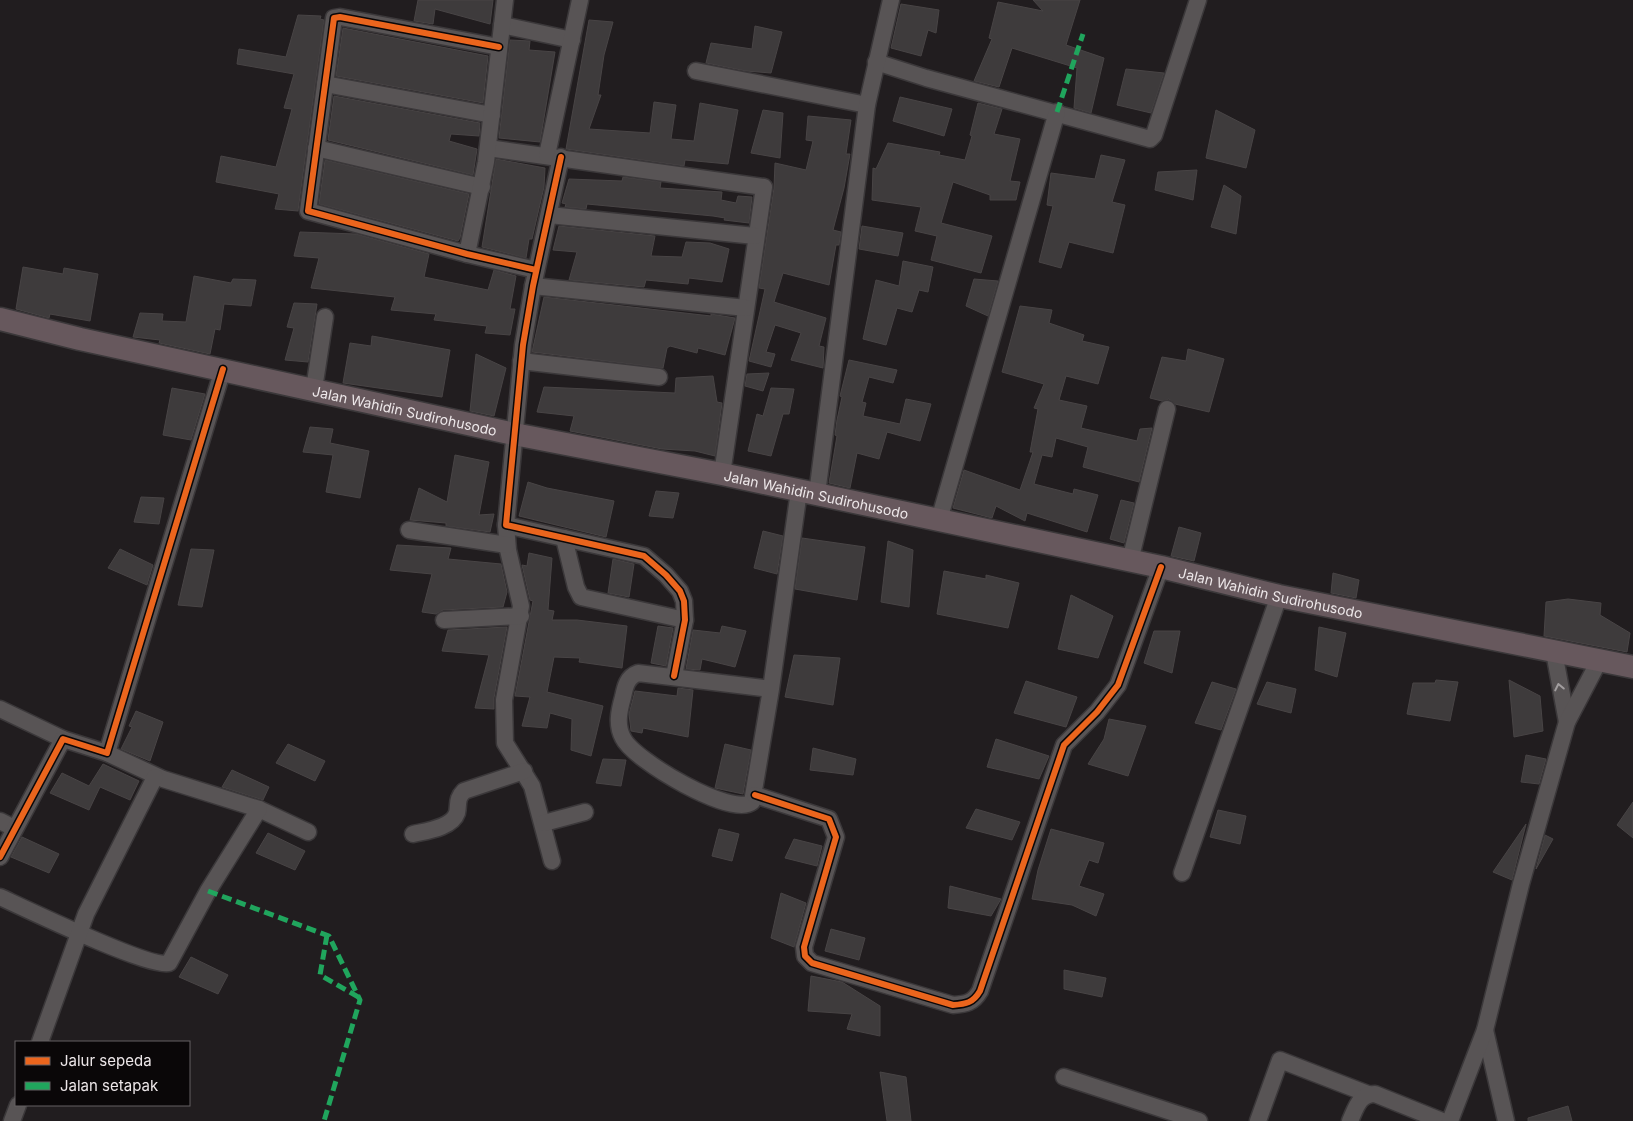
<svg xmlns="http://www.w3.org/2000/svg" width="1633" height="1121" font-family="Inter,sans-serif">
	<rect width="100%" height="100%" fill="#211d1f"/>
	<g fill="#3e3b3c" stroke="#484445">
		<path d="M418 0H493L490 24 435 9 433 24 414 21Z"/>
		<path d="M1033 0H1080L1066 45 1104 58 1091 113 1074 108 1077 68 1012 48 999 87 974 81 992 39 989 38 998 2 1043 11Z"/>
		<path d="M901 4 939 10 936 33 928 30 921 56 891 48Z"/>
		<path d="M298 15 321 16 320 19 324 20 298 211 275 209 279 194 216 182 221 156 276 167 292 109 284 108 294 74 237 64 239 49 286 57Z"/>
		<path d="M589 20 613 22 604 55 598 95H601L589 129 650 133 654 102 676 105 671 139 694 141 700 103 738 110 728 164 685 160 684 166 566 149Z"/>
		<path d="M755 26 782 32 771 73 746 71 706 63 711 43 752 49Z"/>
		<path d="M343 28 488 56 483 103 336 76Z"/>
		<path d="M510 40 530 41 529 50 555 52 540 142 499 138Z"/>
		<path d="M1126 69 1164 73 1151 113 1117 105Z"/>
		<path d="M334 96 480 123 479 136 451 134 449 141 477 149 473 175 328 140Z"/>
		<path d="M900 97 952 109 944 136 893 121Z"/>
		<path d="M978 103 1002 109 994 134 1020 139 1010 181 1020 182 1016 200H990V195L953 182 941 223 992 236 981 273 931 260 937 236 915 231 921 207 872 200 873 168 876 169 888 143 940 152 939 155 965 160 972 136 970 135Z"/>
		<path d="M763 110 783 113 780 158 751 153Z"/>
		<path d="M1216 110 1255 130 1246 168 1206 158Z"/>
		<path d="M808 116 851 120 846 154H850L844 188 833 230 841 232 839 245H836L829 285 783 273 774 302 826 318 819 346 824 347 823 368 791 360 801 333 775 325 766 352 775 354 771 367 749 361 765 289 759 288 774 188 775 163 806 170 813 141 806 140Z"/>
		<path d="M1101 155 1125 160 1112 202 1125 205 1113 253 1069 242 1061 268 1039 262 1053 206 1047 205 1051 173 1095 179Z"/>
		<path d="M496 159 545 168 544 187 532 239H529L526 258 482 247Z"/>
		<path d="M325 160 469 194 460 238 458 241 319 204Z"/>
		<path d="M1197 170 1193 200 1155 190 1158 172Z"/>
		<path d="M623 177 661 182 660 188 722 192 721 200 736 203 738 196 752 197 749 223 724 220 725 218 713 216 587 204 586 209 565 207 566 204 562 203 569 179 622 181Z"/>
		<path d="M1224 185 1241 196 1236 234 1211 227Z"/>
		<path d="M559 226 655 236 651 256 682 257 686 242 710 243 729 249 722 282 689 278 688 284 646 280 644 287 569 280 577 252 553 250Z"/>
		<path d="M862 226 903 233 898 256 859 249Z"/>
		<path d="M300 232 356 234 429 254 424 277 488 290 494 270 516 276 510 309H515L510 335 485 333 487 326 434 320 436 314 391 310 395 297 311 288 319 258 294 256Z"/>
		<path d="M903 261 933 267 928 292 919 290 912 312 897 308 886 345 863 339 876 280 899 286Z"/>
		<path d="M23 267 63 274 64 268 98 274 90 321 50 314 49 318 16 309Z"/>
		<path d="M194 276 231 283 233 279 256 280 251 306 224 304 220 330 215 329 210 354 159 343 160 340 133 337 140 313 163 314 162 321 186 322Z"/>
		<path d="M974 279 998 281 988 316 966 306Z"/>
		<path d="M544 297 711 316V314L735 318 725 355 698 348 697 353 670 346 667 348 663 368 532 352Z"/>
		<path d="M294 303 317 304 308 362 285 360 294 328 287 327Z"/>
		<path d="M1020 306 1052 310 1049 323 1084 335 1082 341 1109 347 1098 384 1066 376 1059 400 1087 406 1081 428 1137 441 1140 429 1152 428 1139 482 1083 467 1088 447 1056 438 1052 457 1042 455 1034 484 1073 494 1074 489 1098 495 1087 532 1027 513 1025 521 996 506 992 518 953 508 964 470 1020 490 1033 452H1030L1038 409 1034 408 1044 384 1002 372Z"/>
		<path d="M372 336 450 350 442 397 343 383 350 343 371 346Z"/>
		<path d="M1188 349 1224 359 1209 412 1175 404 1169 399 1162 401 1150 398 1162 357 1186 361Z"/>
		<path d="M476 354 506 368 494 416 470 411Z"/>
		<path d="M849 360 897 370 893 383 869 377 862 402 866 403 863 416 900 424 906 399 931 404 920 441 887 432 879 459 857 453 850 488 829 483 837 436 835 435 837 420 842 397 840 396Z"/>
		<path d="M769 373 763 391 745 386 747 374Z"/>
		<path d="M713 376 717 402 722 403 715 456 695 451 662 449 570 431 574 416 537 412 544 387 675 393 676 378Z"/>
		<path d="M172 388 205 394 191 440 163 435Z"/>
		<path d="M771 388 794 389 789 414H783L771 456 748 451 757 414 763 416Z"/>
		<path d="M310 427 333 429 330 443 369 451 360 498 326 492 333 455 303 452Z"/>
		<path d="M455 455 489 462 479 515 494 514 490 532 446 526V523L410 520 419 488 447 502Z"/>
		<path d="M528 482 547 488 614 501 606 537 519 516Z"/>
		<path d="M656 491 679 493 673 518 649 516Z"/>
		<path d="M141 497 164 498 159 524 134 522Z"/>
		<path d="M1121 500 1134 503 1124 543 1110 539Z"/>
		<path d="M1179 527 1201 533 1194 561 1171 556Z"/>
		<path d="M763 531 783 536 777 574 754 568Z"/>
		<path d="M802 538 865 547 857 600 795 589Z"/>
		<path d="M888 541 913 550 909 607 881 602Z"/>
		<path d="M397 545 451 548 448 559 501 564 507 592 503 607 443 610 436 614 422 612 432 574 390 570Z"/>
		<path d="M120 549 153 565 147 585 108 568Z"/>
		<path d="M191 549 214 550 202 607 178 605Z"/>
		<path d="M529 553 552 558 548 610 554 611 552 620H577L627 626 622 668 579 662 580 658 554 657 547 692 603 706 591 756 571 750 572 719 550 713 547 728 522 726 530 697 515 696 533 601 530 600 522 565 527 566Z"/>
		<path d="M613 559 634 564 629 597 608 593Z"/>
		<path d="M944 571 986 579V575L1019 583 1008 628 937 614Z"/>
		<path d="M1333 573 1359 580 1356 598 1331 593Z"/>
		<path d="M1071 595 1113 616 1098 658 1058 649Z"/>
		<path d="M1568 599 1601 603 1600 615 1630 633 1627 652 1544 636 1546 602Z"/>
		<path d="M658 626 673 628 666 666 651 663Z"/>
		<path d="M722 626 746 631 735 667 702 659 700 670 686 669 693 630 720 633Z"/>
		<path d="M507 627 494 698V709L475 708 489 655 442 651 448 630Z"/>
		<path d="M1319 627 1346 633 1337 677 1315 670Z"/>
		<path d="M1154 631H1180L1172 673 1144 663Z"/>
		<path d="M794 655 840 658 833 705 785 697Z"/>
		<path d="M1436 680 1458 682 1450 721 1407 714 1413 683H1435Z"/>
		<path d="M1509 680 1540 696 1543 731 1514 737Z"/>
		<path d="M1026 681 1077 697 1066 727 1014 713Z"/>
		<path d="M1212 682 1236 689 1221 730 1195 723Z"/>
		<path d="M1267 682 1296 689 1291 713 1257 704Z"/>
		<path d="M678 688 693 690 688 737 643 728 642 733 631 731 629 714 635 691 677 696Z"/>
		<path d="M136 711 163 722 150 761 121 749 132 727 129 726Z"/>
		<path d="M1109 719 1146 726 1128 776 1088 764 1104 739Z"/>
		<path d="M996 739 1049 756 1039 779 987 767Z"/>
		<path d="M288 744 325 761 315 781 276 763Z"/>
		<path d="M725 744 751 750 743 794 715 788Z"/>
		<path d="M813 748 856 759 853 775 810 770Z"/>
		<path d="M1526 755 1546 759 1539 784 1521 782Z"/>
		<path d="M603 759 626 760 621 786 596 783Z"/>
		<path d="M103 764 139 781 130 800 100 787 89 810 50 793 62 773 89 786Z"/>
		<path d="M232 770 269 787 263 800 222 787Z"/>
		<path d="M1633 802V838L1617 825Z"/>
		<path d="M976 809 1020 822 1012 840 966 828Z"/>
		<path d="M1218 810 1246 816 1240 844 1210 837Z"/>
		<path d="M1526 824 1512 880 1493 872Z"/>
		<path d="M719 829 739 834 732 861 712 856Z"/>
		<path d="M1051 829 1104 843 1098 863 1089 860 1079 886 1104 894 1096 916 1072 905 1032 899 1038 870Z"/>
		<path d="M268 833 305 851 295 870 256 853Z"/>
		<path d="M1545 835 1553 839 1536 869Z"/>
		<path d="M22 837 59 854 49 873 11 857Z"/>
		<path d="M794 839 822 846 817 866 785 858Z"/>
		<path d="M950 886 1001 899 991 916 948 908Z"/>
		<path d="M781 893 806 903 794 947 771 938Z"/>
		<path d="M831 929 865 938 859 960 825 951Z"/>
		<path d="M191 957 228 975 218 994 179 977Z"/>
		<path d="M1064 970 1106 978 1102 997 1064 989Z"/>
		<path d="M811 976 842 982 880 1006V1036L847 1029 852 1014 808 1011Z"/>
		<path d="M880 1072 906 1077 911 1121H887Z"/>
		<path d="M1568 1106 1572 1121H1528V1118Z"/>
	</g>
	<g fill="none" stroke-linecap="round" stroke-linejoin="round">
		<defs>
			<g id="minor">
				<path d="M502 25 572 40"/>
				<path d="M499 47 340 17 334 18 308 211 467 254 536 270"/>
				<path d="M876 62 926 78 1150 139 1154 135 1198 0"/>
				<path d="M696 71 867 105"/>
				<path d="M325 84 492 115"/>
				<path d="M316 148 482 187"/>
				<path d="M488 148 764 187 722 474"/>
				<path d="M547 155 580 0"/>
				<path d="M561 157 533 286 523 345 506 525 644 556 666 575 680 591 684 601 685 620 674 676"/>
				<path d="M549 215 755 236"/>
				<path d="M467 254 486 162 505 0"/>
				<path d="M533 286 746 308"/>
				<path d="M521 361 659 377"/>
				<path d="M314 389 325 317"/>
				<path d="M817 494 867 105 891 0"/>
				<path d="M939 520 1057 112"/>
				<path d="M506 525 508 550 521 606 504 700 505 743 532 786 552 861"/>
				<path d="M409 530 507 545"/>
				<path d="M564 538 576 587 581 597 685 620"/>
				<path d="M1130 561 1167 409"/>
				<path d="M444 620 521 616"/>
				<path d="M1554 652 1567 722"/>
				<path d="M771 689 638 673C627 677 625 687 623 697 619 711 616 725 623 738 634 761 733 818 752 802L771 689 799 491"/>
				<path d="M0 709 63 739"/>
				<path d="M755 795 829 819 836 837 804 947 805 956 812 963 953 1005C966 1004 973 1003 980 991L1064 745 1097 712 1118 685 1161 567"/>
				<path d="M259 809 308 832"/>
				<path d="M0 821 14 828"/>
				<path d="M544 823 585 812"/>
				<path d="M413 834C426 831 452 828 457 813 459 804 456 799 464 791L524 771"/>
				<path d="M0 857 63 739 107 753 223 369"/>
				<path d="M1182 873 1279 596"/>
				<path d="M0 897C24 908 151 969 169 963L208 891 259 809 163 779 107 753"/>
				<path d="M1485 1030 1506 1121"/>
				<path d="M40 1042 86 914 155 777"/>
				<path d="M1064 1077 1199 1121"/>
				<path d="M12 1121 18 1105"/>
				<path d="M1258 1121 1280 1060 1368 1094"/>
				<path d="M1350 1121C1356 1108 1359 1094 1375 1094L1442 1121"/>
				<path d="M1450 1121 1485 1030 1521 884 1567 722 1599 661"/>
			</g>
			<g id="highway">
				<path id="s1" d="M0 319 80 339 514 434 722 474 1161 567 1279 596 1633 667"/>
			</g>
		</defs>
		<use href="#minor" stroke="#3b383a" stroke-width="19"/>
		<use href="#highway" stroke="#3b383a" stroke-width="25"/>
		<use href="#minor" stroke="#585455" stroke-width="16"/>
		<use href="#highway" stroke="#67585d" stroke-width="22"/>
		<g stroke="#20a55d" stroke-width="5" stroke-dasharray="10 5" stroke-linecap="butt">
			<path d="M1057 112 1083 34"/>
			<path d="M208 891 329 936 360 1000 324 1121"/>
			<path d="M327 935 320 975 360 998"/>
		</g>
		<defs>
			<g id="cycleway">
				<path d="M499 47 340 17 334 18 308 211 467 254 536 270"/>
				<path d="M561 157 533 286 523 345 506 525 644 556 666 575 680 591 684 601 685 620 674 676"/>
				<path d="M755 795 829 819 836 837 804 947 805 956 812 963 953 1005C966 1004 973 1003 980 991L1064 745 1097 712 1118 685 1161 567"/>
				<path d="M0 857 63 739 107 753 223 369"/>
			</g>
		</defs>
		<use href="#cycleway" stroke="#0a0708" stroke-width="9"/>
		<use href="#cycleway" stroke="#eb651d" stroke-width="6"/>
	</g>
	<defs><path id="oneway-chevron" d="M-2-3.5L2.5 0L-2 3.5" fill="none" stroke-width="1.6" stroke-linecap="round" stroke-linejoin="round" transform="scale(1.25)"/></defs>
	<use stroke="#a29e9f" href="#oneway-chevron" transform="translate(1559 687) rotate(-102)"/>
	<g text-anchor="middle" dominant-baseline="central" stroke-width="4.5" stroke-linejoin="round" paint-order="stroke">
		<g font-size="14" fill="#ede7e9" stroke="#0a0708">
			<text stroke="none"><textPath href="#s1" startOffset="415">Jalan Wahidin Sudirohusodo</textPath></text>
			<text stroke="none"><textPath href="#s1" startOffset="835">Jalan Wahidin Sudirohusodo</textPath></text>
			<text stroke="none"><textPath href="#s1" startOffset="1300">Jalan Wahidin Sudirohusodo</textPath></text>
		</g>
	</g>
	<rect x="15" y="1041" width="175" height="65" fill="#0a0708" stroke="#656162"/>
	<rect x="25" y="1057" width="25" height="8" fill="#eb651d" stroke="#656162"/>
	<text x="60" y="1066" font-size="15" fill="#ede7e9">Jalur sepeda</text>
	<rect x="25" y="1082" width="25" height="8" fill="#20a55d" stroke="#656162"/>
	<text x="60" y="1091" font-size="15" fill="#ede7e9">Jalan setapak</text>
</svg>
